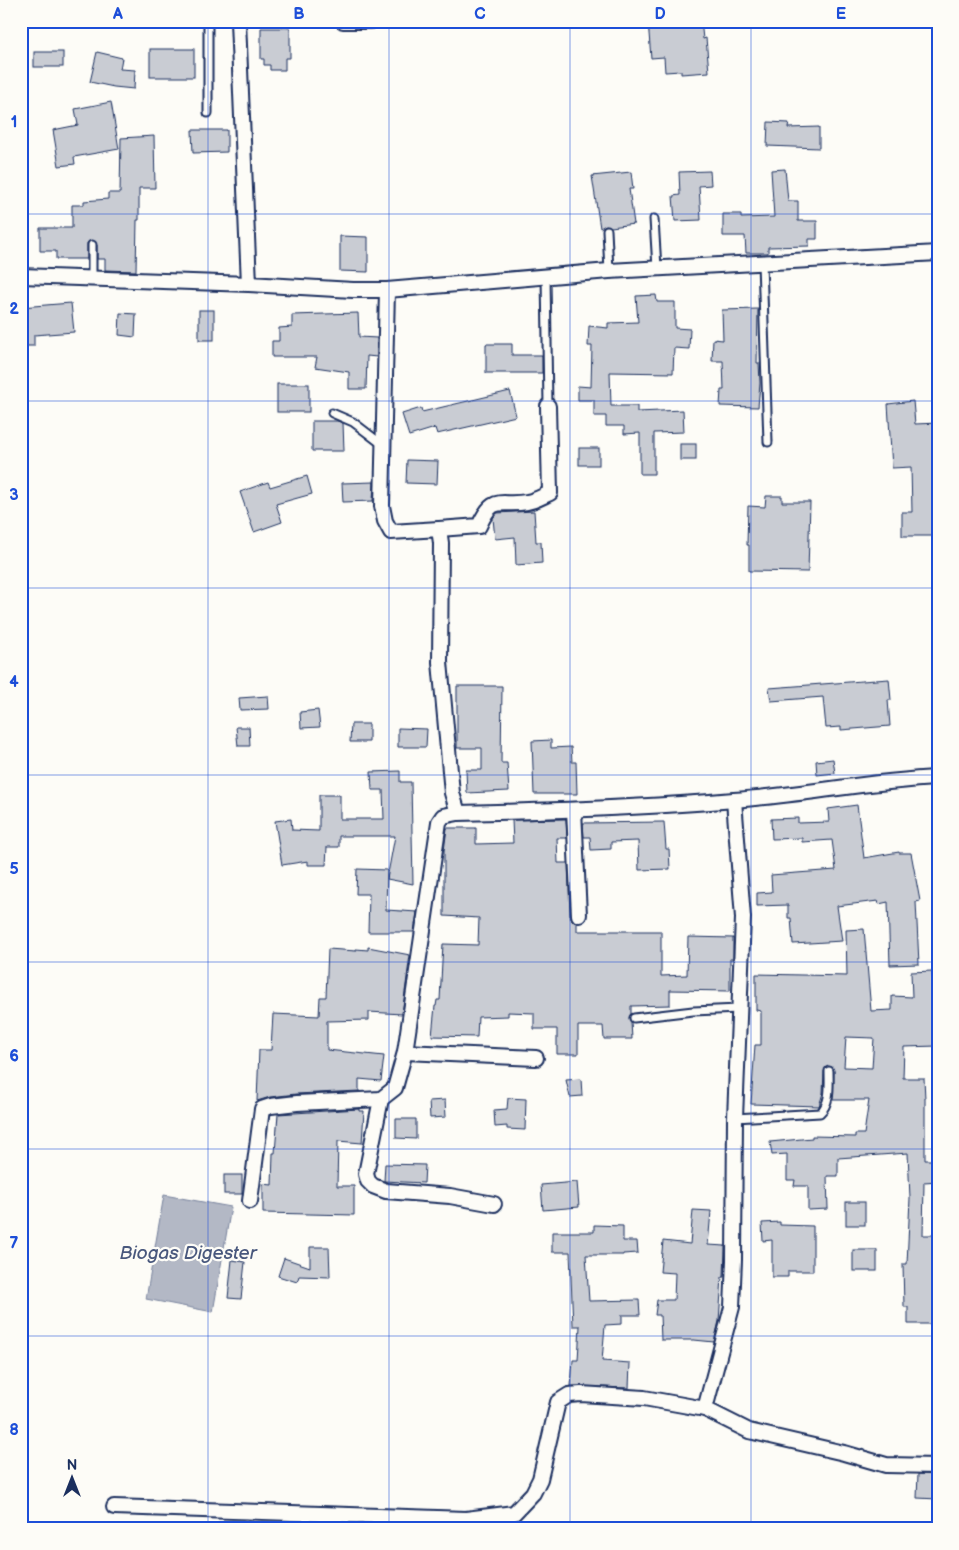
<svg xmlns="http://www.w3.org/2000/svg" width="959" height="1550" font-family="'Balsamiq Sans',sans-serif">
	<rect width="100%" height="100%" fill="#fdfcf7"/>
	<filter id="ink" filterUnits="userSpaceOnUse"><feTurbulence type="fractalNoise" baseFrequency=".02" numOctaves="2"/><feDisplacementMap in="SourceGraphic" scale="10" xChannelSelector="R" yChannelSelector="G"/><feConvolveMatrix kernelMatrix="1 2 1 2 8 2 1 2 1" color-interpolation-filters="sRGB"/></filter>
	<g filter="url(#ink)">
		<path fill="#b3b8c5" stroke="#76819c" d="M164 1195 231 1207 213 1312 146 1299Z"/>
		<g fill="#c9ccd3" stroke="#1b2f5e" fill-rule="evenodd">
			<path d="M648 21H701L703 39 706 38 709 72 681 74V71L665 72 664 57 651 58Z"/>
			<path d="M261 28H290V58H285V70H270V65H264V59H261Z"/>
			<rect x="150" y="49" width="44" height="28"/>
			<rect x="34" y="52" width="29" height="15"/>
			<path d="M97 52 122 58 120 69 135 70 134 89 114 87 90 82Z"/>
			<path d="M111 102 119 149 74 157 75 164 59 166 53 130 78 125 75 109Z"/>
			<path d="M768 122 789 123 788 128 819 127V148L767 146Z"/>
			<path d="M192 130H227V152L193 153Z"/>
			<path d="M154 136 155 188H139V220H137L136 271 105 270V259H97V245L92 240 87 243V259H56V251H40V228H72V205H84V201L108 199V193H120L121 138Z"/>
			<path d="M785 169 788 201H798V221H817V239H809V246L768 247V253H746L745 236H723V214H741V218L774 217 771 170Z"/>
			<path d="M710 171 711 185 699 186 701 220 675 221 673 196 680 195 679 172Z"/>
			<path d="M631 172 633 189H629L634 224 611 227 606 225 600 228 592 176Z"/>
			<path d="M340 236 368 237V272L340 271Z"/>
			<path d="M656 295 657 302H675V328L690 329 689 349 674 348 673 373 610 372 611 406H637V412L683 410 684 432 654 433V474H640V433L624 434V426H606V416H594V400H578V386L591 387 592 346H588L589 326 608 328V323L638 322 636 296Z"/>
			<path d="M71 303 74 332 34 335V346H21V307Z"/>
			<path d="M758 309 757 363H759L760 383 758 407 720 406 721 390H724L723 361H712L713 339 723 340 722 310Z"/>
			<rect x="199" y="310" width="15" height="30"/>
			<path d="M120 313 136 314 135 337 119 335Z"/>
			<path d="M358 313 359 337 377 338V357L367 356 366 389H349V372L315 367 317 357H272V341H279V328L292 327V315Z"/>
			<path d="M486 344H512V355H542V373H486Z"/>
			<rect x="277" y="384" width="32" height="28"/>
			<path d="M510 391 516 416 437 434 435 428 409 436 402 414 421 408 422 412Z"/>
			<path d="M913 401 915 424 938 423V536H902V512H912L911 467 892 468 888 404Z"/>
			<path d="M312 421H337L343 423 344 451H312Z"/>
			<rect x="680" y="444" width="16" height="16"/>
			<rect x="579" y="448" width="20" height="17"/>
			<path d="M407 460 438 461 437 484 406 483Z"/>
			<path d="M307 476 312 494 276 504 282 522 254 532 240 492 268 482 270 487Z"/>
			<path d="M374 482 373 501 343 502 342 483Z"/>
			<path d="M766 496H782V502H810L808 572 749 571V545H747L748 506 765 507Z"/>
			<path d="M534 511 536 542H541L542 563 516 565 515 537 495 539 493 518 497 513Z"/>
			<path d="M889 679 891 700H888L890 726 841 730V727L826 728 823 697 771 701 769 688Z"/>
			<path d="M457 686H502L501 763H507L509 791 467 793 466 770H482V748H457Z"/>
			<path d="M268 696 269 709 240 710 239 698Z"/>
			<path d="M318 710 320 727 301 728 300 712Z"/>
			<path d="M351 724H369V742H350Z"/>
			<path d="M236 727H249L250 746H238Z"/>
			<path d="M398 728 427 729 426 747H398Z"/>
			<path d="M551 740V748L571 747 572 762H576L577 794H534L532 741Z"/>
			<path d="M833 759 835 773 817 775 816 761Z"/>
			<path d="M400 771V782H411L413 884 387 879 395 836H339V847H327L326 865H308V861L282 865 275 821 291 819 292 830 319 831V795H340V819H384L383 790H372L371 772Z"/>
			<path d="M857 805 864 858 899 852V853H911L920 901 916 902 919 964 890 965 888 902 879 904 878 901 837 906 842 941 793 944 791 918H788V905L757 906V893L772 892 771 875 836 870 832 840 802 842V838L772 839 771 819 798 818V823L829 822 828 809Z"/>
			<path d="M566 819 567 838H557L558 863H568L570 915 572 920 577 923V931H661V976L687 975 688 937 733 938V959H730V991L670 990V1005L631 1006V1014L629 1018 631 1022 632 1039H604L603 1026H578V1054H557V1029H534V1013L508 1012V1016L478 1017 477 1037 432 1036 435 1006H436L437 1000H440L443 944 478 945 479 918 444 916V851L447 828H476V844L513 843 512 820Z"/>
			<path d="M664 822 666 849H669L670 869 639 870 638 841 611 842V849L591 850 590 837H584L583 823Z"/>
			<path d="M357 869 387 870 386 910 417 912 414 932H368L369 894H356Z"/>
			<path d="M864 929 871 1011 892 1010V996L912 997 911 972 932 971 934 1006H936L937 1046 904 1047 903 1078H924L925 1099V1160H938V1181L924 1182 923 1235H938V1302L935 1301V1324H908V1307H904L903 1264H907L910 1198 908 1153 838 1158V1176H827L828 1209 808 1210V1186H794L795 1180H787V1154L772 1155 770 1142 812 1138V1136L855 1137V1134H864L869 1100H833L834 1071 832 1067 828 1066 824 1071 823 1093 819 1106 751 1104 755 1045H761V1011L756 1010V974L847 976 846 930ZM846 1037 874 1038 872 1068 844 1067Z"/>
			<path d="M368 947 410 955 402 1014 369 1012V1020L327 1021V1050L384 1056 381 1081 359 1079V1091L296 1094 270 1097 257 1101 259 1050H271L273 1014 319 1016 320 997H326L328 949 356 951V949L368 950Z"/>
			<path d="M581 1079 582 1096 570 1097 566 1080Z"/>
			<path d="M508 1098 526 1099 525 1130 507 1129V1126L495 1127 494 1110 507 1109Z"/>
			<path d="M445 1100 446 1117 430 1118 429 1101Z"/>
			<path d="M359 1109V1111H364L362 1143 338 1141 337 1186H354V1215L263 1213V1184L272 1185 273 1153H275L278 1114Z"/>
			<path d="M396 1119H416V1139L396 1138Z"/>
			<path d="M385 1164 425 1165 424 1183 384 1181Z"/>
			<rect x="224" y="1175" width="18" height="19"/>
			<path d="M577 1182 579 1207 543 1210 541 1185Z"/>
			<rect x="846" y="1202" width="19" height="23"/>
			<path d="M693 1210 711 1211 708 1245 725 1246 724 1277H722L719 1321 714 1342 694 1340H661L660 1315H655L657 1300H674L675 1273 660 1272 663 1241 690 1244Z"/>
			<path d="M780 1222V1225L813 1226V1271H788V1277H772V1240L763 1241 762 1223Z"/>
			<path d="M594 1225 623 1226V1241H637L638 1253 623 1254V1255H586L589 1301 639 1300 640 1315H622V1324L605 1325 602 1361 630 1363 629 1388 571 1386 573 1360H578L580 1326H573L570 1252H552V1232H594Z"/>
			<path d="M310 1247H329L330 1277 299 1276 297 1282 278 1276 284 1258 310 1267Z"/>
			<rect x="853" y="1250" width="24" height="21"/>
			<path d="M232 1260 245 1262 241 1299 228 1298Z"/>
			<path d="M918 1474 938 1475V1499L917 1498Z"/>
		</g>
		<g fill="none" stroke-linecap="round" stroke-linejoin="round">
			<defs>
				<g id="lane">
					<path d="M208 113V27L209 23 214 21"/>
					<path d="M654 219 657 268"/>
					<path d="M607 230 609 271"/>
					<path d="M92 245V279"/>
					<path d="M762 263 768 442"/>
					<path d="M546 276 548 406"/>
					<path d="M332 413 353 422 383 445"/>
					<path d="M634 1018 693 1011 739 1009"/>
					<path d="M735 1118 820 1113C831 1103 829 1085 829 1071"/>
				</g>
				<g id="street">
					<path d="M238 21 249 284"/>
					<path d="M343 21H371"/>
					<path d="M21 276 249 284 353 290H387L609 271 938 253"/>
					<path d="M387 290 382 506 385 521 391 532 439 529 441 543 440 662 452 793 458 813"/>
					<path d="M439 529 479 526C494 493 499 507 527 502 535 501 543 496 550 493L548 406"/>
					<path d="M734 800 743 918 735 1118 734 1260 732 1307 705 1409 749 1431 844 1453 886 1465 938 1466"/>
					<path d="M574 810 579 915"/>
					<path d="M405 1052 536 1058"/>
					<path d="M381 1099 366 1174 368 1181 373 1186 386 1191 450 1196 494 1204"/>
					<path d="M250 1201 262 1109 271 1106 297 1103 381 1099 395 1088 405 1052 439 822 443 816 458 813C550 811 642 808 734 800 802 795 870 781 938 778"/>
					<path d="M114 1507 466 1519 514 1513 533 1493 540 1479 558 1402 569 1395 581 1394 644 1398 705 1409"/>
				</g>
			</defs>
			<use href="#lane" stroke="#1b2f5e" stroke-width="11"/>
			<use href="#street" stroke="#1b2f5e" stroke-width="18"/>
			<use href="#lane" stroke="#fdfcf7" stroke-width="7"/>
			<use href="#street" stroke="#fdfcf7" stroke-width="14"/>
		</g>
	</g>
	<path fill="none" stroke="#1d4ed8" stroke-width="1" stroke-opacity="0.55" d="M208 21V1529M389 21V1529M570 21V1529M751 21V1529M21 214H938M21 401H938M21 588H938M21 775H938M21 962H938M21 1149H938M21 1336H938"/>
	<g text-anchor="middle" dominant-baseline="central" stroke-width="4.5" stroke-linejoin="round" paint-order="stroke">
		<g font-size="19" font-style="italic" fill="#49587d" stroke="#fdfcf7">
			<text x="188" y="1253">Biogas Digester</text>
		</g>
	</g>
	<rect width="959" height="1550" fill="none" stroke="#fdfcf7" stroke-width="55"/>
	<g transform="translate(72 1478)" stroke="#fdfcf7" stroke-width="4" paint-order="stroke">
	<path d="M0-4L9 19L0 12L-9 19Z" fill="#1b2f5e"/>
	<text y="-8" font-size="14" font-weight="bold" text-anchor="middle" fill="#1b2f5e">N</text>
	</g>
	<rect x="28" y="28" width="904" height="1494" fill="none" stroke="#1d4ed8" stroke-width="2"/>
	<g font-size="16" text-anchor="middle" font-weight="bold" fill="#1d4ed8">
		<text x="118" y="19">A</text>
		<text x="299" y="19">B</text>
		<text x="480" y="19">C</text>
		<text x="660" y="19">D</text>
		<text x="841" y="19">E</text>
		<text x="14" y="127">1</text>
		<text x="14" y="314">2</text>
		<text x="14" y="500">3</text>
		<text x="14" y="687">4</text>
		<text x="14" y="874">5</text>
		<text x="14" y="1061">6</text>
		<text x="14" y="1248">7</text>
		<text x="14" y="1435">8</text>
	</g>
</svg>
